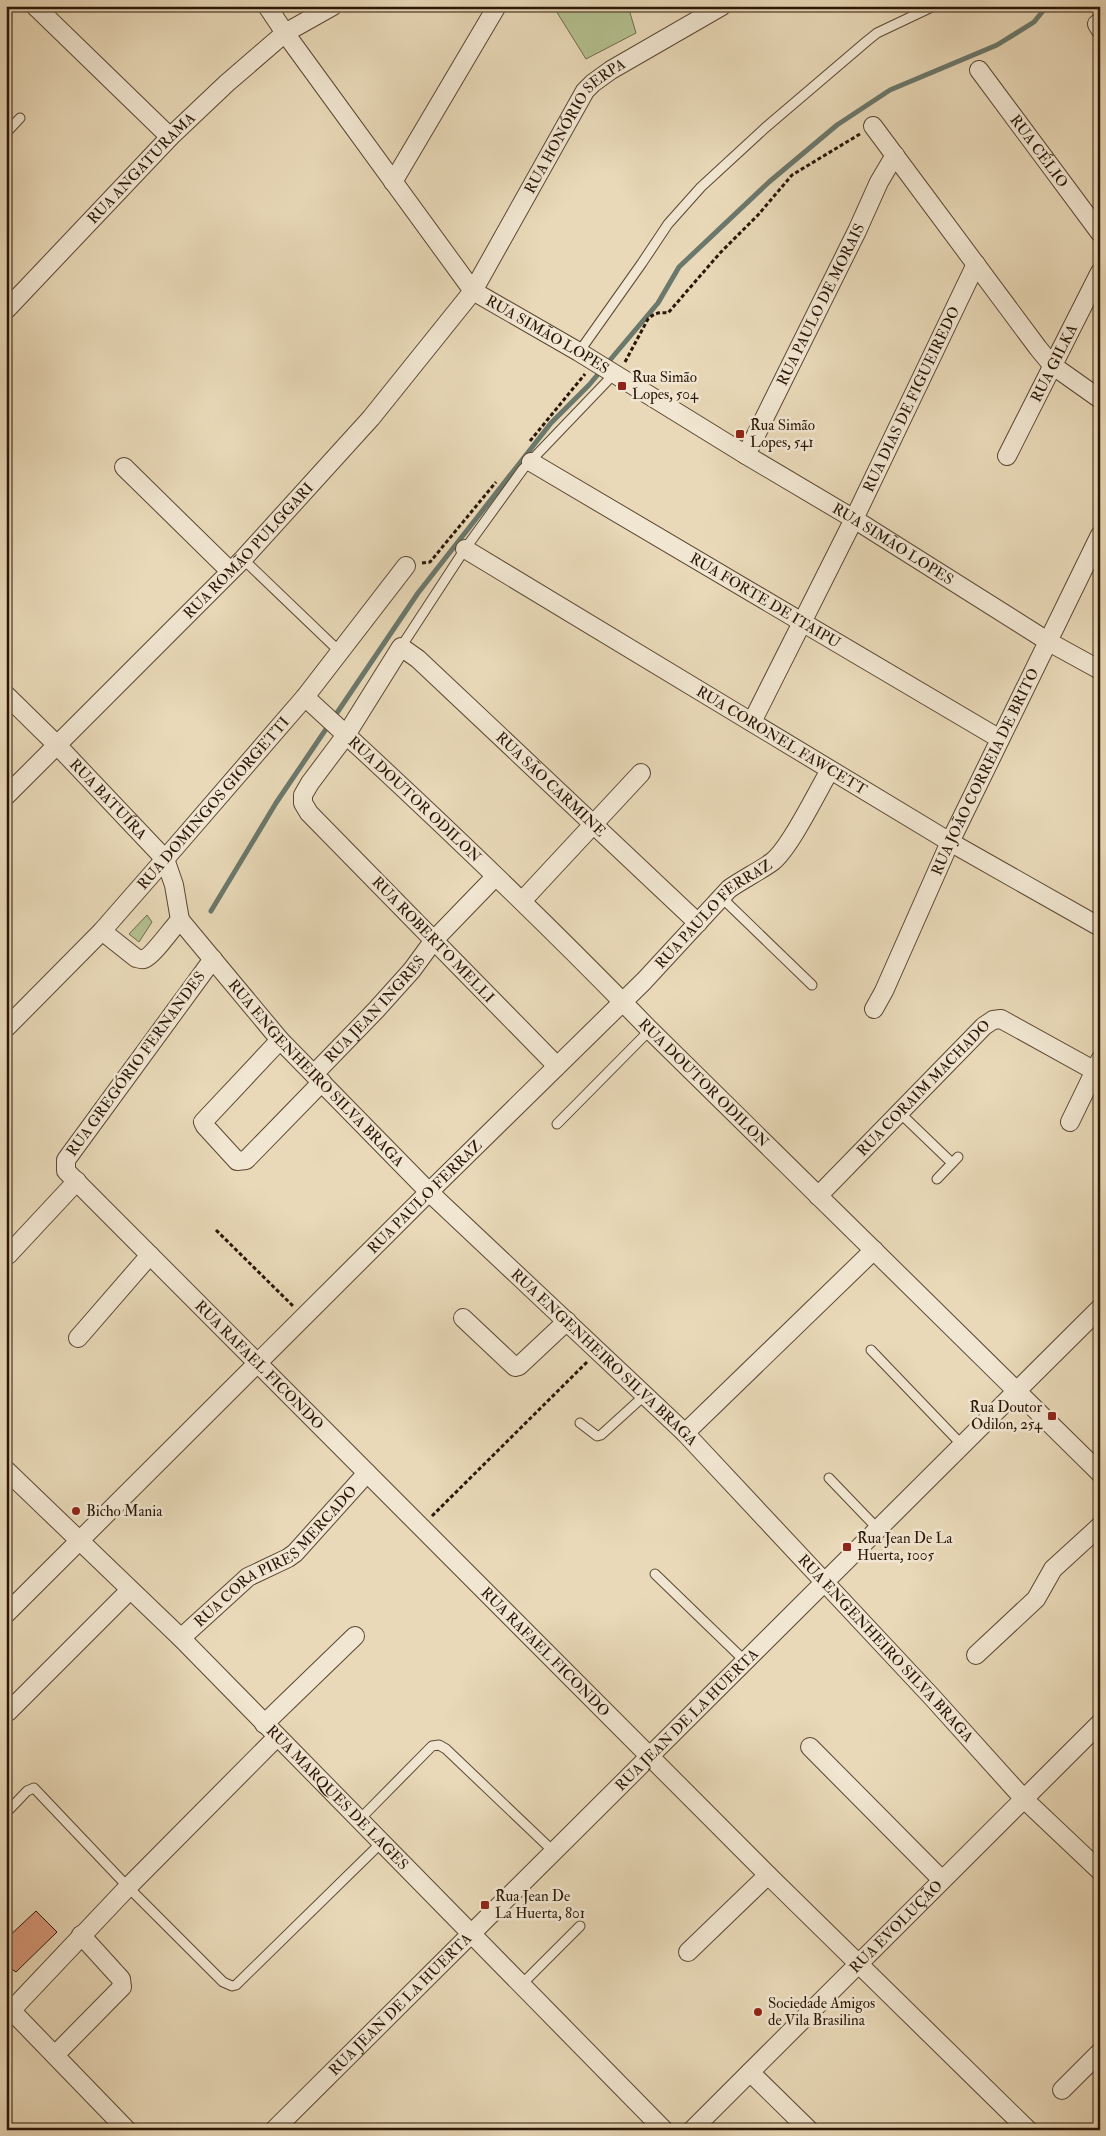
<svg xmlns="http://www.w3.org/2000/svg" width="1106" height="2136" font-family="'IM FELL Double Pica',serif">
	<rect width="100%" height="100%" fill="#e9d9b8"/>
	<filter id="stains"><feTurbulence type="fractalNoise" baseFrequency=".004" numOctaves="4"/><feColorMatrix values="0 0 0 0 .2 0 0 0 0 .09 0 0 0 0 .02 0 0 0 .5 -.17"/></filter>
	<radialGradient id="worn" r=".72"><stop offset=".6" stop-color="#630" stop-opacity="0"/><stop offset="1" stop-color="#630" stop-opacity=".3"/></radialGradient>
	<g fill="#b4c090" stroke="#6f6b4c">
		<path d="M553 6H628L636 33 586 59Z"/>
		<path d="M147 915 152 922 139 942 129 934Z"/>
	</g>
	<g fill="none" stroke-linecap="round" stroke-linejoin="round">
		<path stroke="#6b786c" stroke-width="5" d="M211 911 276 803 418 593 551 423 589 385 658 303 679 267 769 182 837 125 890 90 997 45 1034 22 1047 6"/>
	</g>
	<path fill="#d79879" stroke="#2a1607" d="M36 1911 57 1932 16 1972 6 1965V1939Z"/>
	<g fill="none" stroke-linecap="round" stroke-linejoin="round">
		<defs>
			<g id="lane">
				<path d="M6 133 20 118"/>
				<path d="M579 352 642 263 668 224 701 187 765 128 867 41 877 33 934 6"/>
				<path d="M243 559 340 652"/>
				<path d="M401 647 465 549 523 469 614 374"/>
				<path d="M722 898 812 985"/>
				<path d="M900 1113 952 1163"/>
				<path d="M557 1124 650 1030"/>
				<path d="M937 1179 958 1157"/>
				<path d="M871 1350 963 1446"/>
				<path d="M580 1423 597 1436 601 1435 645 1395"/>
				<path d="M829 1478 878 1529"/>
				<path d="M655 1574 746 1662"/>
				<path d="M6 1813 27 1791 34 1788 128 1887 223 1982 232 1986 236 1985 380 1844"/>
				<path d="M359 1820 432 1746 439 1745 446 1749 553 1851"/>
				<path d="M521 1985 580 1926"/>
			</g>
			<g id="street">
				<path d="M35 6 170 137"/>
				<path id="s1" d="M267 6 285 33 473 291 579 352 746 455 854 519 1049 642 1100 670"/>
				<path d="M1097 24 1100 29"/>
				<path id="s2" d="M979 70 1100 233"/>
				<path d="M873 126 1038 348 1052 365 1100 399"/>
				<path d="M393 182 497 6"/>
				<path id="s3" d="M6 310 170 137 227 83 285 33 333 6"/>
				<path id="s4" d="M746 455 857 231 879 182 895 155"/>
				<path id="s5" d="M1007 456 1100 272"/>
				<path id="s6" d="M531 462 1000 739"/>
				<path d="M124 467 230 571"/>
				<path id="s7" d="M465 549 950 842 1100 927"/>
				<path id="s8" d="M6 695 57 745 165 859 174 885 180 920"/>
				<path id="s9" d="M305 697C423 805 539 915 650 1030L1100 1473"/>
				<path id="s10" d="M752 722 854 519 976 264"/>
				<path id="s11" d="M6 796 243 559 371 418 473 291 585 91 593 83 611 70 722 6"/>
				<path d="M522 901 641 773"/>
				<path id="s12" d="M180 920 280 1040 429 1192 685 1433 932 1697 1024 1799 1100 1871"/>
				<path d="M102 931 136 958C138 958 141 960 144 959 153 956 172 928 180 920"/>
				<path id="s13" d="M213 959 66 1160V1171L768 1875 1028 2130"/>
				<path id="s14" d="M874 1009 884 991 950 842 1100 535"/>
				<path id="s15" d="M6 1028 102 931 165 859 305 697 406 566"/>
				<path d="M280 1040 203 1122 205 1126 237 1161 246 1160 322 1082"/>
				<path id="s16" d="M557 1066 309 813 303 803V795L310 783 346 735 401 647 418 659 698 923"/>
				<path id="s17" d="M314 1074 376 1010 412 970 434 940 495 877"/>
				<path d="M1070 1122 1100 1060"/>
				<path id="s18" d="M818 1196 984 1026 993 1020 1001 1019 1095 1071"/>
				<path d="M8 1255 77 1181"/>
				<path d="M463 1318 515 1367 519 1366 567 1321"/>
				<path d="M78 1338 150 1255"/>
				<path d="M685 1433 874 1250"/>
				<path id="s19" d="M6 1470 181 1638 664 2130"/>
				<path id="s20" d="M6 1614 429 1192 644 981 729 889C743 879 758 872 772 862 790 848 817 792 830 770"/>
				<path id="s21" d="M181 1638 248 1577 288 1558 295 1553 367 1473"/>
				<path d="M976 1655 1036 1599 1053 1569 1100 1526"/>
				<path d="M8 1712 130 1590"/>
				<path d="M264 1724 355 1636"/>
				<path d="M810 1747 942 1880"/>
				<path d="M688 1952 768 1875"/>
				<path d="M6 2005 127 2130"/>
				<path d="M6 2016 128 1887 277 1737"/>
				<path d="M55 2055 122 1987 121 1979 81 1935"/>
				<path d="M750 2072 809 2130"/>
				<path d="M1062 2090 1100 2052"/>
				<path id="s22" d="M274 2130C549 1855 826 1583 1100 1308"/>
				<path id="s23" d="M692 2130 1100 1723"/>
			</g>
		</defs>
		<use href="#lane" stroke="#5a4733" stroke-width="11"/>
		<use href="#street" stroke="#5a4733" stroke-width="20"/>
		<g stroke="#2a1607" stroke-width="3" stroke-dasharray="4 2.5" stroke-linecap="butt">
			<path d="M625 362 648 319C654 313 660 312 668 313L720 253 758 215 792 175 860 134"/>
			<path d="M530 441 585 374"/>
			<path d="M422 563 430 562 496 482"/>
			<path d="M216 1230 293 1306"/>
			<path d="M432 1516 587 1362"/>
		</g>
		<use href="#lane" stroke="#f1e6d1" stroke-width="9"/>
		<use href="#street" stroke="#f1e6d1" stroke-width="18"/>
	</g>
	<g fill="#8f2418" stroke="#f1e6d1" stroke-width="2">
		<rect x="617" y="381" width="10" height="10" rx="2.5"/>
		<rect x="735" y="429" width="10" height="10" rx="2.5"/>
		<rect x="1047" y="1411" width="10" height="10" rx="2.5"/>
		<circle cx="76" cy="1511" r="5"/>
		<rect x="842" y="1542" width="10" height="10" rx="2.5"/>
		<rect x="480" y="1900" width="10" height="10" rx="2.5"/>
		<circle cx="758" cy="2012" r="5"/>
	</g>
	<g text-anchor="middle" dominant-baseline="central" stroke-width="5" stroke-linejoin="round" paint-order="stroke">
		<g font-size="15" fill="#2a1607" stroke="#f1e6d1">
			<text stroke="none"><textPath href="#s11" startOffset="884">RUA HONÓRIO SERPA</textPath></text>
			<text stroke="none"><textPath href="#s2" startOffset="101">RUA CÉLIO</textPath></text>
			<text stroke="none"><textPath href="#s3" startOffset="196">RUA ANGATURAMA</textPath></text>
			<text stroke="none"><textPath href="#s4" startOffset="168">RUA PAULO DE MORAIS</textPath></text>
			<text stroke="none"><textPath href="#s1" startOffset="438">RUA SIMÃO LOPES</textPath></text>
			<text stroke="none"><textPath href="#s5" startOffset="104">RUA GILKA</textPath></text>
			<text stroke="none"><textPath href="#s10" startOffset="360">RUA DIAS DE FIGUEIREDO</textPath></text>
			<text stroke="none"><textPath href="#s1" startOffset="842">RUA SIMÃO LOPES</textPath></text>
			<text stroke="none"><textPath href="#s11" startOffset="345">RUA ROMÃO PULGGARI</textPath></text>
			<text stroke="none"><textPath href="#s6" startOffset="272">RUA FORTE DE ITAIPU</textPath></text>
			<text stroke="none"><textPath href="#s7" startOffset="370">RUA CORONEL FAWCETT</textPath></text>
			<text stroke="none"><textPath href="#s14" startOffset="262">RUA JOÃO CORREIA DE BRITO</textPath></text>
			<text stroke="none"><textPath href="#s16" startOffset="755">RUA SÃO CARMINE</textPath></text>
			<text stroke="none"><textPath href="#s8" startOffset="146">RUA BATUÍRA</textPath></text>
			<text stroke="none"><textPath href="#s9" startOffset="150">RUA DOUTOR ODILON</textPath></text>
			<text stroke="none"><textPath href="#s15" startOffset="306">RUA DOMINGOS GIORGETTI</textPath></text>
			<text stroke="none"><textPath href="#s20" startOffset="996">RUA PAULO FERRAZ</textPath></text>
			<text transform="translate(433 940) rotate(46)">RUA ROBERTO MELLI</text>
			<text stroke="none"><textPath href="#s17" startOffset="89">RUA JEAN INGRES</textPath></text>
			<text transform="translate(136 1064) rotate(-54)">RUA GREGÓRIO FERNANDES</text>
			<text stroke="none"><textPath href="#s12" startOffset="205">RUA ENGENHEIRO SILVA BRAGA</textPath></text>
			<text stroke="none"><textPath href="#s9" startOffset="555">RUA DOUTOR ODILON</textPath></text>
			<text stroke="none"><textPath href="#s18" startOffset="151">RUA CORAIM MACHADO</textPath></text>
			<text stroke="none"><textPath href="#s20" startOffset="591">RUA PAULO FERRAZ</textPath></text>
			<text stroke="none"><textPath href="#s12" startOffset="610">RUA ENGENHEIRO SILVA BRAGA</textPath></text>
			<text stroke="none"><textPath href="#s13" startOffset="534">RUA RAFAEL FICONDO</textPath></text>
			<text stroke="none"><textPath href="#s21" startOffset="126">RUA CORA PIRES MERCADO</textPath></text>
			<text stroke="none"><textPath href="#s12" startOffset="1015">RUA ENGENHEIRO SILVA BRAGA</textPath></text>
			<text stroke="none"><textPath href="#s13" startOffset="939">RUA RAFAEL FICONDO</textPath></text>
			<text stroke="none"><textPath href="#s22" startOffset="582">RUA JEAN DE LA HUERTA</textPath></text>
			<text stroke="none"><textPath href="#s19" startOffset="466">RUA MARQUES DE LAGES</textPath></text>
			<text stroke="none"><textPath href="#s23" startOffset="288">RUA EVOLUÇÃO</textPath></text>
			<text stroke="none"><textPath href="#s22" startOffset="178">RUA JEAN DE LA HUERTA</textPath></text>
		</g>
		<g font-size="15" fill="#2a1607" stroke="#f1e6d1" text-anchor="start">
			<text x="632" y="377">Rua Simão<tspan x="632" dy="17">Lopes, 504</tspan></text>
			<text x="750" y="425">Rua Simão<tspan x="750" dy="17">Lopes, 541</tspan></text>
			<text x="1042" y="1407" text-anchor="end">Rua Doutor<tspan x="1042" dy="17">Odilon, 254</tspan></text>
			<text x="86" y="1511">Bicho Mania</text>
			<text x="857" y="1538">Rua Jean De La<tspan x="857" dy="17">Huerta, 1005</tspan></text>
			<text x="495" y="1896">Rua Jean De<tspan x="495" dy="17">La Huerta, 801</tspan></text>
			<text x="768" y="2003">Sociedade Amigos<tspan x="768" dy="17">de Vila Brasilina</tspan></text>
		</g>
	</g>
	<rect width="1106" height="2136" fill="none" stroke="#e9d9b8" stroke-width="25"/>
	<rect x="8" y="8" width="1091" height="2121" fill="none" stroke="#2a1607" stroke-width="2.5"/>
	<rect x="12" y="12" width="1081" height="2111" fill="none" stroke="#2a1607"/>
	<rect width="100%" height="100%" filter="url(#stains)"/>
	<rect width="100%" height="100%" fill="url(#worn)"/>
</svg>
